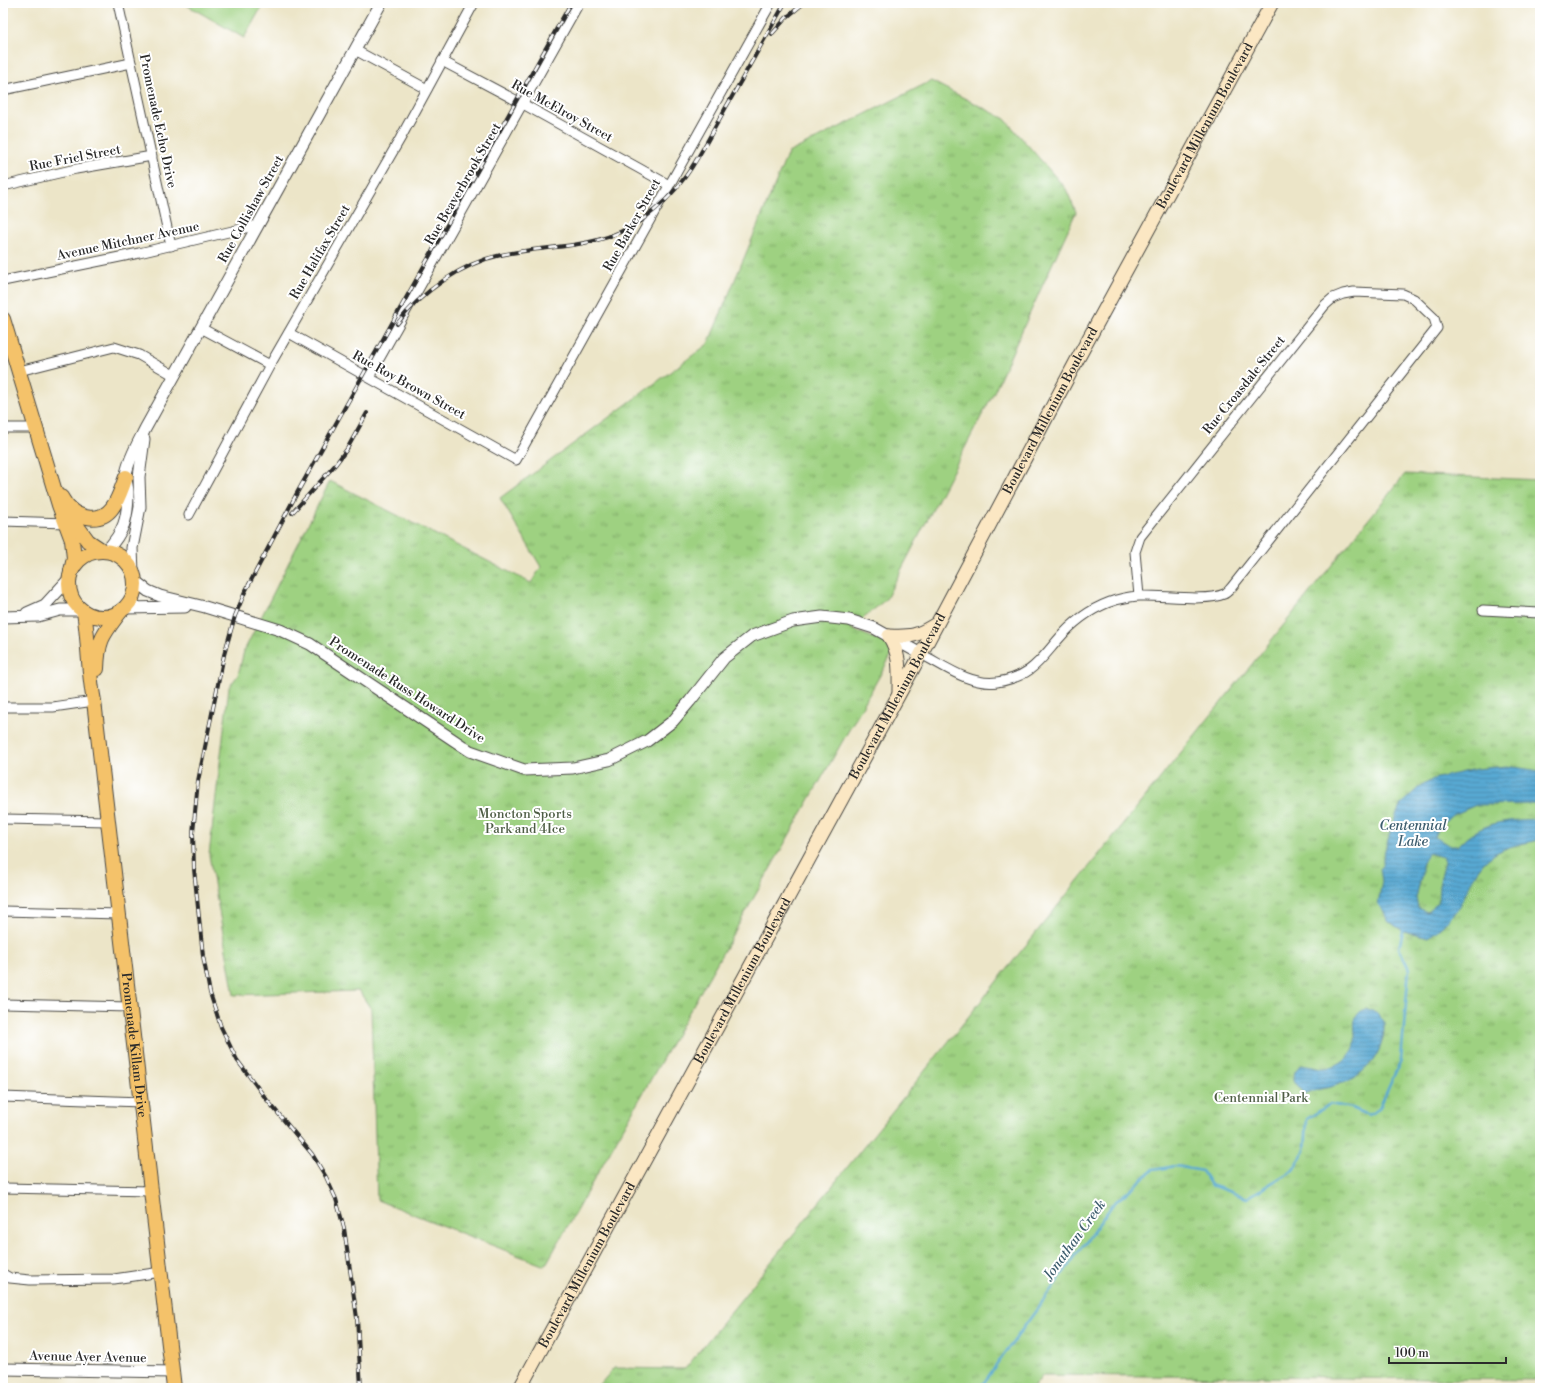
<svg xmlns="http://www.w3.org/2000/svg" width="1543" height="1391" font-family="'Libre Bodoni',serif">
	<defs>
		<pattern id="park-tufts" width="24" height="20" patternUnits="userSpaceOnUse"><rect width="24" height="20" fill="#9ed181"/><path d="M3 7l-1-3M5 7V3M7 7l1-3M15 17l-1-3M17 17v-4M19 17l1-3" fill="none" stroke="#81aa6a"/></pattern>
		<pattern id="water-rules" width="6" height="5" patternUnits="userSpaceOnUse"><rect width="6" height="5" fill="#59a9d3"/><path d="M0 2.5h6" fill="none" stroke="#4a8aab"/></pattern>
	</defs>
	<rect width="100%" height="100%" fill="#fff"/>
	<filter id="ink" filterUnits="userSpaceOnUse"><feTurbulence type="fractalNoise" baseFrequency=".025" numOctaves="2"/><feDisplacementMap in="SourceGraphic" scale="8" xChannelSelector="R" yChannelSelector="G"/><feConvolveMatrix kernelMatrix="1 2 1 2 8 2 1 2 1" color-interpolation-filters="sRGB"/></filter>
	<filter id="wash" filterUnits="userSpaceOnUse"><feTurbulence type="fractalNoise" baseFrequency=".012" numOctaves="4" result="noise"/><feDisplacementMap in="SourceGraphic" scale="16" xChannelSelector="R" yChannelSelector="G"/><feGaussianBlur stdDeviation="0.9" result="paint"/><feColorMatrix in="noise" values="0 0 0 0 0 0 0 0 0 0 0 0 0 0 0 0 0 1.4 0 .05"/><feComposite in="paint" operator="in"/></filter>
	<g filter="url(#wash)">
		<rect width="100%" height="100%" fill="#ece5c8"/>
		<path fill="#9ed181" stroke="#647e56" d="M183 3H264L244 38Z"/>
		<g fill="url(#park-tufts)" stroke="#647e56">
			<path d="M931 81 1005 119 1066 189 1076 212 994 392 886 599 851 629 896 647 545 1266 377 1200 371 1009 359 991 234 995 209 855 229 687 238 675 244 651 330 481 531 583 541 567 500 498 708 344 788 153Z"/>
			<path d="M1405 474 1540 480V1380L1043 1375 1033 1388H597L614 1368 685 1369Z"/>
		</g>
		<g fill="url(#water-rules)" stroke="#426a7f" fill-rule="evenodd">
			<path d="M1507 766 1540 771V804L1476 805 1451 816 1438 829 1435 837 1450 846H1458C1481 821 1508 820 1540 819V840C1525 843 1506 846 1493 855 1475 867 1469 888 1459 906 1451 919 1441 928 1429 937L1403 931 1387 920 1385 914 1378 904 1382 881 1380 869 1383 865V857L1393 822 1401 804 1417 789 1433 779 1476 769ZM1428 853 1443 857 1445 862 1439 885 1438 903 1427 912 1418 908 1416 898 1422 873V865Z"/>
			<path d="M1365 1009 1373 1010 1384 1021C1386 1053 1366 1076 1337 1085 1326 1089 1314 1089 1304 1094 1302 1088 1295 1085 1294 1079 1294 1076 1294 1072 1296 1070 1303 1059 1316 1069 1325 1068 1336 1067 1347 1060 1353 1050 1360 1037 1346 1015 1365 1009Z"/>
		</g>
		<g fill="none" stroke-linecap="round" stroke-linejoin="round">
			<path stroke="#59a9d3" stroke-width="2.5" d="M980 1388 1113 1204 1153 1170 1176 1166 1202 1171 1211 1185 1247 1198 1293 1170 1305 1151 1307 1119 1330 1104 1352 1108 1368 1115 1379 1109 1401 1060 1409 969 1399 948 1403 931"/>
		</g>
	</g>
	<g filter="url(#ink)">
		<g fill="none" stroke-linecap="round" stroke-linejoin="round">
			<defs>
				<g id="minor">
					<path d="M118 3 171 246"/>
					<path d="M355 50 427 89"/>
					<path d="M442 61 523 104 669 185"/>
					<path d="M3 90 131 63"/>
					<path d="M3 186 76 169 152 156"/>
					<path d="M3 281 139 253 258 225"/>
					<path d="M201 328 270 365"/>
					<path d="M289 333 516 460 771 3"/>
					<path d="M19 371 114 347 139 355 175 376"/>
					<path d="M369 377 579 3"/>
					<path d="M3 428H36"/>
					<path d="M189 515 270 365 400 139 474 3"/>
					<path d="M3 521 66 523"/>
					<path d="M1483 610 1540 613"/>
					<path d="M921 654C943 665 970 686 997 682 1034 676 1040 659 1063 634 1077 619 1096 606 1116 600 1124 598 1132 596 1140 596 1162 595 1206 602 1224 594 1227 593 1229 590 1231 588L1437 328 1434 318 1414 299 1403 294 1354 292 1343 294 1333 298 1325 305 1140 537 1135 552 1139 596"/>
					<path d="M3 707H53L94 701"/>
					<path d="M3 819 108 821"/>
					<path d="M3 911 119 914"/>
					<path d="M3 1004 130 1007"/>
					<path d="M3 1097 141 1102"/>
					<path d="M3 1188 151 1191"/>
					<path d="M3 1274 10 1278 30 1280 114 1279 161 1272"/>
				</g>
				<g id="tertiary">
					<path d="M106 551C124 532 128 518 128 492 128 486 125 480 126 474 129 458 138 443 145 429L381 3"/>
					<path d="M133 573 132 548 140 507 139 477 144 439"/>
					<path d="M135 581 148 591 160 596 205 607 280 630 310 644 470 751 524 770 573 768 609 760 647 741 673 721 690 701 724 658 752 636 793 621 822 617 849 620 874 628 921 654"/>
					<path d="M124 608 185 607"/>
					<path d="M27 613 45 605 69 579"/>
					<path d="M3 617 38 616 60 610H81"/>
					<path d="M3 1369 173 1372"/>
				</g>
				<g id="secondary">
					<path d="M889 636C901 656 899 670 899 692"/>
					<path d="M889 636C912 637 917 636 936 624"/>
					<path id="s1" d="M520 1388 921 654 1077 360 1272 3"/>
				</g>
				<g id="primary">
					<path d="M3 319 59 505 72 540 74 558 71 571"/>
					<path d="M61 497C63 500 65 504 68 507 79 519 101 523 112 508 119 499 122 487 126 477"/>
					<path d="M69 515 88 541 103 551"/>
					<circle cx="102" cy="584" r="33"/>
					<path id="s2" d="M84 612C89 642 88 672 94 701L174 1388"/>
					<path d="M97 669C98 639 103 635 120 612"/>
				</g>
			</defs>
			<use href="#minor" stroke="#484743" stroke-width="11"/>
			<use href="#tertiary" stroke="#484743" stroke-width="13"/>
			<use href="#secondary" stroke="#484743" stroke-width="15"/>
			<use href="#primary" stroke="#484743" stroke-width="16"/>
			<use href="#minor" stroke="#fff" stroke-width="9"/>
			<use href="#tertiary" stroke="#fff" stroke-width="11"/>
			<use href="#secondary" stroke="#fbe7c3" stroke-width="13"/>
			<use href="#primary" stroke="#f4c26a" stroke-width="14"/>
			<defs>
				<g id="rail">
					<path d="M772 34 786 18 804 3"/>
					<path d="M397 324C420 293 462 263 501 255 551 244 598 251 643 219 685 189 701 152 725 109 745 74 765 38 785 3"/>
					<path d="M292 513 335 465 347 449 367 413"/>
					<path d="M361 1388 357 1318 344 1228 336 1199 326 1177 312 1154 267 1100 237 1060 221 1027 210 993 203 956 194 869 193 833 198 781 224 655 235 616 245 592 297 493 571 3"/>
				</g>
			</defs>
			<use href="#rail" stroke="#2b2b2b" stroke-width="4"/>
			<use href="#rail" stroke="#fff" stroke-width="2.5" stroke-dasharray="8" stroke-linecap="butt"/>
		</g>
	</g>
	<g text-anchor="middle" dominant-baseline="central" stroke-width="4" stroke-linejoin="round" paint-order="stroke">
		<g font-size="13" fill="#2b2b2b" stroke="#fff">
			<text transform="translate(562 111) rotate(29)">Rue McElroy Street</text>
			<text transform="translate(158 121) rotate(78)">Promenade Echo Drive</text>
			<text stroke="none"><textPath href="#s1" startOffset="1436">Boulevard Millenium Boulevard</textPath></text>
			<text transform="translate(75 158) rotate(-11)">Rue Friel Street</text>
			<text transform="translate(463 184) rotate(-60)">Rue Beaverbrook Street</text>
			<text transform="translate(251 209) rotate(-61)">Rue Collishaw Street</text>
			<text transform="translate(632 225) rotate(-61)">Rue Barker Street</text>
			<text transform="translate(128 241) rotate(-12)">Avenue Mitchner Avenue</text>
			<text transform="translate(320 252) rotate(-60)">Rue Halifax Street</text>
			<text transform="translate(409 385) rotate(29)">Rue Roy Brown Street</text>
			<text transform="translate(1244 385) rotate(-51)">Rue Croasdale Street</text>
			<text stroke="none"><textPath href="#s1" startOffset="1112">Boulevard Millenium Boulevard</textPath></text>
			<text transform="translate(407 690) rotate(33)">Promenade Russ Howard Drive</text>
			<text stroke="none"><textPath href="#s1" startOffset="788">Boulevard Millenium Boulevard</textPath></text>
			<text stroke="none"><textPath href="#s1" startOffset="464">Boulevard Millenium Boulevard</textPath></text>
			<text stroke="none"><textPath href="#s2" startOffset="436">Promenade Killam Drive</textPath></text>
			<text stroke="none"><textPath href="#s1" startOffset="140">Boulevard Millenium Boulevard</textPath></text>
			<text transform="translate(88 1357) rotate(1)">Avenue Ayer Avenue</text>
		</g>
		<g font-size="13" fill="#4e5d45" stroke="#fff">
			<text x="525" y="814">Moncton Sports<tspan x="525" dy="15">Park and 4Ice</tspan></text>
			<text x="1261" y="1098">Centennial Park</text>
		</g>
		<g font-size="14" font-style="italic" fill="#3d5d6e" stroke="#fff">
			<text x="1413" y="826">Centennial<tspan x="1413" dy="16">Lake</tspan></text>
			<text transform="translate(1075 1240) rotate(-54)">Jonathan Creek</text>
		</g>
	</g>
	<rect width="1543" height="1391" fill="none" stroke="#fff" stroke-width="16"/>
	<path d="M1389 1357v6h117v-6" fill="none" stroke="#2b2b2b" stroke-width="2"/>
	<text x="1395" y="1357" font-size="12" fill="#2b2b2b" stroke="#ffffff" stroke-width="3" paint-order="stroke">100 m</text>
</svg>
